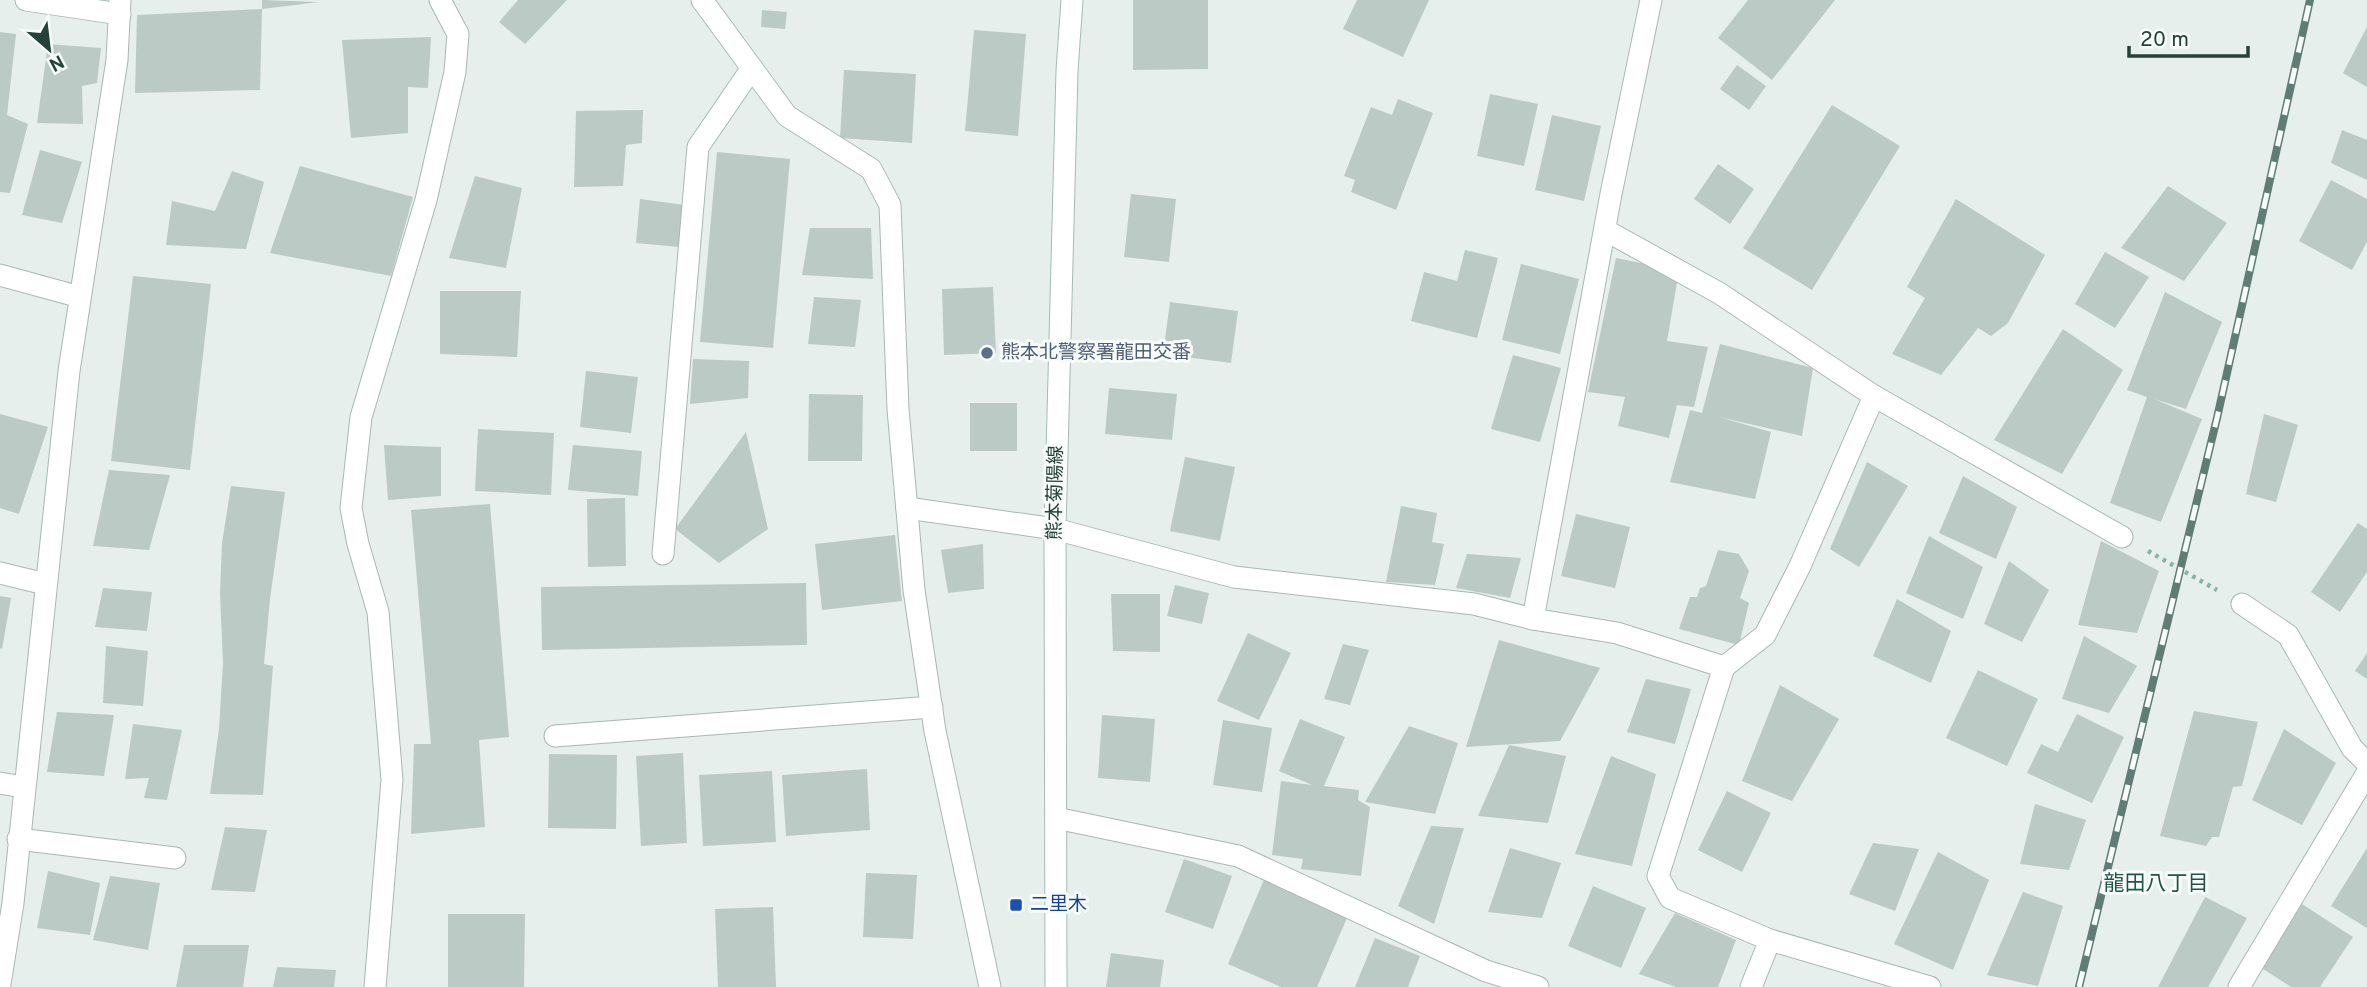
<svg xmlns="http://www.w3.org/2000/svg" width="2367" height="987" font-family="Overpass,'Noto Sans JP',sans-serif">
	<rect width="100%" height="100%" fill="#e6efeb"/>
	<g fill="#bbcac4">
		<path d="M262 0 319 2 262 9 260 90 135 93 137 15 262 9Z"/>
		<path d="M518 0H567L525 44 499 22Z"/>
		<path d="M1133 0H1208V69L1133 70Z"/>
		<path d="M1357 0H1429L1403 57 1343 29Z"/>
		<path d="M1748 0H1835L1772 80 1718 38Z"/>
		<path d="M762 10 787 12 785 29 761 27Z"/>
		<path d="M2367 27V87L2343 73Z"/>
		<path d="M974 30 1026 34 1018 136 965 131Z"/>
		<path d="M0 32 16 34 7 115 28 124 10 193 0 192Z"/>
		<path d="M431 37 428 88 408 87V133L351 138 342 40Z"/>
		<path d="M48 44 101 48 97 83 82 86 83 124 37 123Z"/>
		<path d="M1737 65 1766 86 1749 110 1720 89Z"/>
		<path d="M844 70 916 74 912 143 840 138Z"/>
		<path d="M1490 94 1538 104 1524 166 1477 156Z"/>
		<path d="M1398 99 1433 113 1396 210 1351 192 1355 180 1344 176 1371 107 1392 115Z"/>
		<path d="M1832 105 1900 146 1812 290 1743 248Z"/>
		<path d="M643 110 642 143 626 145 623 186 574 187 576 111Z"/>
		<path d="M1552 115 1601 126 1584 201 1535 190Z"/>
		<path d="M2342 130 2367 140V180L2331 163Z"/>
		<path d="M40 150 82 162 62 223 22 215Z"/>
		<path d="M717 152 790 159 773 348 700 342Z"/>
		<path d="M1718 164 1754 189 1730 224 1694 199Z"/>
		<path d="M300 166 413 197 391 276 270 253Z"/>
		<path d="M232 171 264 182 246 249 166 245 172 201 215 211Z"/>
		<path d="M475 176 522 188 506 268 449 258Z"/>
		<path d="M2331 180 2367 199V242L2352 270 2299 241Z"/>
		<path d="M2168 186 2227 223 2184 281 2121 248Z"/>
		<path d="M1131 194 1176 199 1169 262 1124 257Z"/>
		<path d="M640 199 685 205 679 247 636 243Z"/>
		<path d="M1956 199 2045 255 2008 323 1991 336 1978 328 1941 375 1892 354 1925 298 1907 287Z"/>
		<path d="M810 228H871L873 279 802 275Z"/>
		<path d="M1465 250 1498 258 1477 338 1411 321 1424 272 1457 281Z"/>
		<path d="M2105 252 2149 277 2115 328 2075 304Z"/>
		<path d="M1616 258 1679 271 1667 341 1708 347 1694 407 1677 405 1669 438 1618 426 1625 397 1588 392Z"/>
		<path d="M1521 264 1579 279 1560 354 1502 340Z"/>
		<path d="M133 276 211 284 190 470 111 461Z"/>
		<path d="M993 287 996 353 944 355 942 289Z"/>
		<path d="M440 291H521L517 357 440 354Z"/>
		<path d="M2165 292 2222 322 2186 409 2154 399 2202 419 2161 522 2110 503 2147 397 2127 390Z"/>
		<path d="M814 297 861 300 855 347 808 344Z"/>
		<path d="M1170 302 1238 311 1231 363 1163 354Z"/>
		<path d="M2063 329 2123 370 2062 474 1994 440Z"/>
		<path d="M1720 344 1813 368 1802 436 1719 417 1771 432 1755 499 1670 482 1690 410 1702 413Z"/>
		<path d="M1513 355 1561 368 1540 442 1491 429Z"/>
		<path d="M693 359 749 361 748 398 690 404Z"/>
		<path d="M586 371 638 377 631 433 580 427Z"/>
		<path d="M1109 388 1177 394 1172 440 1105 434Z"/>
		<path d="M809 394 863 395 862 461H808Z"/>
		<rect x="970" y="403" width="47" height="48"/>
		<path d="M0 414 48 427 19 514 0 508Z"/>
		<path d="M2264 414 2298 425 2276 502 2246 494Z"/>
		<path d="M478 429 554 433 551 495 475 491Z"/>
		<path d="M746 432 768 529 719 563 675 529Z"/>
		<path d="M384 445 441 447V496L388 500Z"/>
		<path d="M573 445 642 451 638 496 568 490Z"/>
		<path d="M1185 457 1235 467 1220 541 1170 531Z"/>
		<path d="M1867 462 1908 486 1859 567 1830 549Z"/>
		<path d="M109 470 170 475 149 550 93 546Z"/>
		<path d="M1963 476 2017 507 1996 559 1939 533Z"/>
		<path d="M231 486 285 492 270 599 264 664 273 666 263 795 210 794 219 729 223 663 220 594 222 543Z"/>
		<path d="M625 498 626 566 588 567 587 499Z"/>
		<path d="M490 504 509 737 479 740 485 827 411 834 414 744H431L411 510Z"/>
		<path d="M1401 506 1437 513 1432 542 1444 544 1435 585 1386 582Z"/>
		<path d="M1576 514 1630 527 1615 588 1561 576Z"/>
		<path d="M2358 523 2367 529V572L2340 612 2311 592Z"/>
		<path d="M895 535 902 601 822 610 815 544Z"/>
		<path d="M1929 536 1983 567 1963 619 1906 593Z"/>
		<path d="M2101 541 2159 571 2137 633 2078 625Z"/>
		<path d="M983 544 984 589 948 593 941 550Z"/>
		<path d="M1718 550 1739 554 1749 571 1740 598 1749 603 1739 645 1679 629 1690 597H1697L1700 588 1706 586Z"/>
		<path d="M1467 554 1521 558 1510 598 1456 588Z"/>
		<path d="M2009 561 2049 590 2022 642 1984 624Z"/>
		<path d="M806 583 807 645 542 650 541 587Z"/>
		<path d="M1175 585 1209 593 1202 624 1167 616Z"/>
		<path d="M103 588 152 592 147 631 95 627Z"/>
		<path d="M1111 594H1160V652L1113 651Z"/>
		<path d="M0 596 11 598 2 649 0 648Z"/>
		<path d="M1897 599 1951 631 1931 683 1873 656Z"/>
		<path d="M1248 633 1291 653 1259 720 1217 701Z"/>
		<path d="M2084 636 2137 666 2109 713 2062 699Z"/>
		<path d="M1499 640 1600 668 1560 741 1466 747Z"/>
		<path d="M1343 644 1369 650 1350 705 1324 699Z"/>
		<path d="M106 646 148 651 143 706 103 703Z"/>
		<path d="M2367 653V679L2355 671Z"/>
		<path d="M1978 670 2038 699 2007 766 1946 738Z"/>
		<path d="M1646 679 1691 689 1675 744 1627 732Z"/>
		<path d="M1780 685 1839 719 1792 801 1742 781Z"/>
		<path d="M2194 711 2258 722 2242 786 2233 787 2219 837H2212L2206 846 2160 836Z"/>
		<path d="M57 712 114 715 104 776 47 772Z"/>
		<path d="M2077 714 2124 737 2092 803 2027 773 2041 744 2058 752Z"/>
		<path d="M1102 715 1155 719 1150 782 1098 778Z"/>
		<path d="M1300 719 1345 737 1324 786 1359 790 1358 800 1370 807 1361 876 1301 869 1303 859 1272 855 1281 781 1312 785 1279 771Z"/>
		<path d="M1223 720 1272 728 1262 792 1213 785Z"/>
		<path d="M133 724 182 730 167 800 144 798 149 778 125 779Z"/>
		<path d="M1409 726 1458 743 1435 814 1365 802Z"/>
		<path d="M2284 729 2336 763 2302 825 2252 800Z"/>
		<path d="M1509 745 1566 756 1548 823 1478 816Z"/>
		<path d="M683 753 687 843 641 846 636 756Z"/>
		<path d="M549 754 617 755 616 829 548 828Z"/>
		<path d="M1611 756 1656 774 1632 866 1575 854Z"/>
		<path d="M867 769 870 830 786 836 782 775Z"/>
		<path d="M772 771 776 842 703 846 699 775Z"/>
		<path d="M1727 791 1771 813 1742 872 1698 850Z"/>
		<path d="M2035 804 2086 820 2069 870 2020 864Z"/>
		<path d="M1431 826 1464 828 1434 924 1398 906Z"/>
		<path d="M225 827 267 830 255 892 211 890Z"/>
		<path d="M1873 843 1919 849 1895 911 1849 894Z"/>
		<path d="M1510 848 1561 863 1542 918 1488 912Z"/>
		<path d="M2367 848V928L2331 906Z"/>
		<path d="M1938 852 1989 880 1953 970 1894 944Z"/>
		<path d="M1184 859 1232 876 1213 929 1165 912Z"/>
		<path d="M48 871 100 883 90 935 37 928Z"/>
		<path d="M866 873 917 875 913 939 863 937Z"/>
		<path d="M1266 875 1350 911 1317 987H1281L1228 964Z"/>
		<path d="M110 876 160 883 148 950 93 940Z"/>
		<path d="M1593 886 1646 908 1621 968 1568 946Z"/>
		<path d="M2023 892 2063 906 2038 986 1987 975Z"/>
		<path d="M2205 897 2247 918 2208 987H2158Z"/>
		<path d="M2302 904 2353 937 2320 987H2291L2260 967Z"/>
		<path d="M773 907 776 987H718L715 909Z"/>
		<path d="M1675 913 1736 940 1718 987H1676L1639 974Z"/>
		<path d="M448 914H525L524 987H448Z"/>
		<path d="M1375 938 1420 956 1408 987H1355Z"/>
		<path d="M184 945H249L243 987H176Z"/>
		<path d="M1111 953 1164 960 1160 987H1106Z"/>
		<path d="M277 967 336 970 334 987H273Z"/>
	</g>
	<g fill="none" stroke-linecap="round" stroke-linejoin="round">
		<defs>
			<g id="street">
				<path d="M26 0 120 14"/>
				<path d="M702 0 787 116 871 169 890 205 898 409 914 590 935 731 990 987"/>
				<path d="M1605 230 1719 293 1874 396 2122 537"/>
				<path d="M0 275 80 297"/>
				<path d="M907 508 1055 529 1234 577 1474 604 1533 619 1617 633 1724 667 1765 635 1800 566 1874 396"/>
				<path d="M663 554 698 147 752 68"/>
				<path d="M0 573 45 584"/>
				<path d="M2242 604 2288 635 2352 748 2367 763"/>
				<path d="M1533 619 1611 194 1651 0"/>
				<path d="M1724 667 1658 876 1670 898 1770 940 1930 987"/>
				<path d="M555 736 932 707"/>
				<path d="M0 783 23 787"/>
				<path d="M1056 818 1238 856 1486 971 1538 987"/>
				<path d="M18 839 175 858"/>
				<path d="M0 984 13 903 69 371 117 60 120 0"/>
				<path d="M375 987 392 780 378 612 358 544 351 508 361 417 426 200 455 72 458 34 440 0"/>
				<path d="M1751 987 1770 940"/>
				<path d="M2239 987 2367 773"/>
			</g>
			<path id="secondary" d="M1056 987 1055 529 1067 71 1072 0"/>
		</defs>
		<use href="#street" stroke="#a8b8b2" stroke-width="23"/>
		<use href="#secondary" stroke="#a4bbb3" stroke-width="23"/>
		<path stroke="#86b3a5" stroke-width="4.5" stroke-dasharray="3.5 5" stroke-linecap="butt" d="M2148 551 2217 590"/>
		<use href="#street" stroke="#fff" stroke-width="21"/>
		<use href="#secondary" stroke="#fff" stroke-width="21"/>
		<defs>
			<path id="rail" d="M2079 987 2217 418 2310 0"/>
		</defs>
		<use href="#rail" stroke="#5f7d75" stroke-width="8"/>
		<use href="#rail" stroke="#f7fbf9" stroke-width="5" stroke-dasharray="16" stroke-linecap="butt"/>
	</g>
	<circle fill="#5c6f8a" stroke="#f7fbf9" stroke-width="2.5" cx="987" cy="353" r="7"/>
	<rect fill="#1a4fb4" stroke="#f7fbf9" stroke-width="2.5" x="1009" y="898" width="14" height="14" rx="3.5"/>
	<g text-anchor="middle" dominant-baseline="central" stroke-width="6" stroke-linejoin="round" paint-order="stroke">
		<g font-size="19" fill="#4e5e75" stroke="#f7fbf9" text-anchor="start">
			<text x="1001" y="353">熊本北警察署龍田交番</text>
		</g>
		<g font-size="19" fill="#24423a" stroke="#f7fbf9">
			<text transform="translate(1056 493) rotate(-89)">熊本菊陽線</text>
		</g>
		<g font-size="19" fill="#164399" stroke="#f7fbf9" text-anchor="start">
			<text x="1030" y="905">二里木</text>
		</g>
		<g font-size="21" fill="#1f5548" stroke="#f7fbf9">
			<text x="2156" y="884">龍田八丁目</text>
		</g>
	</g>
	<g transform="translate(49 49) rotate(152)" stroke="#f7fbf9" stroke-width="5" paint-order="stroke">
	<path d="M0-5L12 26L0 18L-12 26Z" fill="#24423a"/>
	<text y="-10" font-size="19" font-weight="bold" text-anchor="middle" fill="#24423a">N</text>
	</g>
	<path d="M2129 46v10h119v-10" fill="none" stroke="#24423a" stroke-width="3.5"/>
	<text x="2140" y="46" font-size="21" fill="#24423a" stroke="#f7fbf9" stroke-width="5" paint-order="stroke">20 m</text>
</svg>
